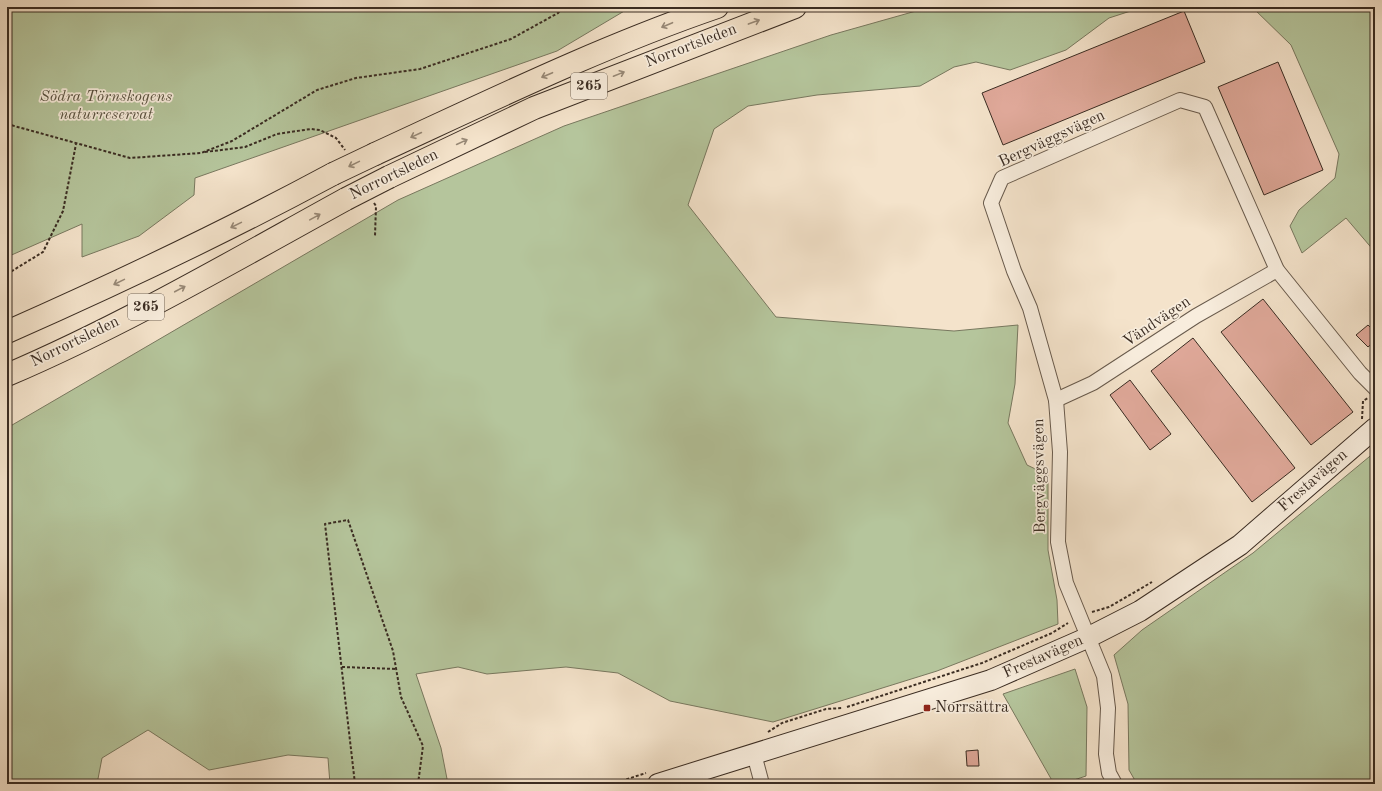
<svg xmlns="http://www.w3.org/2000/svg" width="1382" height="791" font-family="'Old Standard TT',serif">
	<rect width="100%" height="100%" fill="#f4e3cb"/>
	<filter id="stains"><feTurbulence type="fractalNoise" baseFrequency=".005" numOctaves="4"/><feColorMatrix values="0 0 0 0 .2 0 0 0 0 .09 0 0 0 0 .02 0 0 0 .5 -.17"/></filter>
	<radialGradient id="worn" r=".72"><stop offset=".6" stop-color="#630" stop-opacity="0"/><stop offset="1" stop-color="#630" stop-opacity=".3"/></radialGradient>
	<g fill="#b5c59c" stroke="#78785f">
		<path d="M7 7H631L557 51 195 178 194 195 139 236 82 257V224L7 257Z"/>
		<path d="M981 7H1143L1109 18 1066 50 1010 70 976 62 954 67 920 86 817 95 748 106 714 129 688 205 776 317 954 331 1018 325 1015 384 1008 423 1027 465 1048 475V550L1057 600 1058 624 937 671 773 722 670 701 618 673 566 667 487 674 458 667 416 674 441 748 448 784H330L328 758 288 755 209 770 148 730 102 758 97 784H7V428L398 200 564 126 831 35 916 11 960 10Z"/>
		<path d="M1252 7H1375V252L1346 218 1302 253 1290 226 1299 210 1335 178 1339 154 1291 45Z"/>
		<path d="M1375 452V784H1137L1129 770 1128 704 1114 655 1142 630 1253 553Z"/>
		<path d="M1075 669 1087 707 1086 776 1062 784H1054L1003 694Z"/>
	</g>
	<g fill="#dfa899" stroke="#3a2c22">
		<path d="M1184 11 1205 62 1003 145 982 93Z"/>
		<path d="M1278 62 1323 170 1264 195 1218 87Z"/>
		<path d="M1263 299 1353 412 1311 445 1221 332Z"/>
		<path d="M1368 325 1375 332V341L1368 347 1356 335Z"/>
		<path d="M1193 338 1295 468 1252 502 1151 371Z"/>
		<path d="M1130 380 1171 434 1150 450 1110 395Z"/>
		<path d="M978 750 979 766H967L966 751Z"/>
	</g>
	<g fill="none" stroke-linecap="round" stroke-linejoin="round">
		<defs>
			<g id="street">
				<path d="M1056 400 1093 383 1196 316 1277 270"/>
				<path d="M754 754 762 784"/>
				<path d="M1115 784 1109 773 1106 754 1108 708 1104 676 1066 583 1058 542 1060 452 1056 400 1030 308 1014 271 991 203 1002 178 1180 100 1205 107 1277 270 1360 373 1375 388"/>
			</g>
			<path id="secondary" d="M658 784 991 680 1089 637 1140 611 1240 545 1375 428"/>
			<g id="highway">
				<path d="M375 154C488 102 600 47 717 7"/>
				<path d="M389 177 534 108 795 7"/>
				<path d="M7 332C118 283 227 231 333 174"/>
				<path d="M7 375C124 325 235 260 346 199"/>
			</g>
		</defs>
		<use href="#street" stroke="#685a4c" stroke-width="16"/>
		<use href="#secondary" stroke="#3a2c22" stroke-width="22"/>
		<use href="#highway" stroke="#3a2c22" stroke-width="24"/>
		<g stroke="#3a2c22" stroke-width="2" stroke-dasharray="3 2" stroke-linecap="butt">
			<path d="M7 124 130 158 201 153 232 141 317 90 356 78 420 69 511 39 558 13 563 7"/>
			<path d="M205 152 245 147 277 134 311 129 320 130 336 138 345 150"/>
			<path d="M374 203 376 206 375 236"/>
			<path d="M7 274 43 252 63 211 76 144"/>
			<path d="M1362 419 1363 401 1368 398"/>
			<path d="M1092 612 1109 607 1152 582"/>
			<path d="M342 667 396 669"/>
			<path d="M847 707 982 663 1052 633 1068 623"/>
			<path d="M768 732 782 723 826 709 843 708"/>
			<path d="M355 784 325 524 348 520 393 651 401 697 423 746 418 784"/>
			<path d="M612 784 646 773"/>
		</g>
		<use href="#street" stroke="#f8eddd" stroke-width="14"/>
		<use href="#secondary" stroke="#f8eddd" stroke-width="20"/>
		<use href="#highway" stroke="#f4e3cb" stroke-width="22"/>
		<defs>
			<g id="highway-bridge">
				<path d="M333 174 375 154"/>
				<path d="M346 199 389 177"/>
			</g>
		</defs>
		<use href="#highway-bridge" stroke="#3a2c22" stroke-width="24" stroke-linecap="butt"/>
		<use href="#highway-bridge" stroke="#f4e3cb" stroke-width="22"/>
	</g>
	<defs><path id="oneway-shaft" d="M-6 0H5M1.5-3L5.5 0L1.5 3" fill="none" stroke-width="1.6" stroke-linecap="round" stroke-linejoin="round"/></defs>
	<g stroke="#978876">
		<use href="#oneway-shaft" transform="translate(754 22) rotate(-20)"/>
		<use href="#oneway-shaft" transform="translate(667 25) rotate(157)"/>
		<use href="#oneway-shaft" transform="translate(619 74) rotate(-22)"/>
		<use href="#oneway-shaft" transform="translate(547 75) rotate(157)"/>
		<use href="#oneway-shaft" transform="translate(416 135) rotate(155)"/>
		<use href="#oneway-shaft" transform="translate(462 142) rotate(-25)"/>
		<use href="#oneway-shaft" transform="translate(354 164) rotate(154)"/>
		<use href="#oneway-shaft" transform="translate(315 217) rotate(-29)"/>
		<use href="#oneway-shaft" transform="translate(236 225) rotate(154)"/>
		<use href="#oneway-shaft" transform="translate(119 282) rotate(154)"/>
		<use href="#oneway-shaft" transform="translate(180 289) rotate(-28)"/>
	</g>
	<rect fill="#8f2418" stroke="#f8eddd" stroke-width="1.5" x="923" y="704" width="8" height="8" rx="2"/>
	<g text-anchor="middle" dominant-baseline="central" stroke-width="3.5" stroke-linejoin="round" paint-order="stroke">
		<g fill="#f8eddd" stroke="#73665a" stroke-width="1">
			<rect x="571" y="73" width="36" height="26" rx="3"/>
			<rect x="128" y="294" width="36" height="26" rx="3"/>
		</g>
		<g font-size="15" font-weight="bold" fill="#3a2c22">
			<text x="589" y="86">265</text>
			<text x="146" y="307">265</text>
		</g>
		<g font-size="16" fill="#3a2c22" stroke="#f8eddd">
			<text transform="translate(691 46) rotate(-21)">Norrortsleden</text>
			<text transform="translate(1052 139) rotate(-25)">Bergväggsvägen</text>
			<text transform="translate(394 175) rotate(-26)">Norrortsleden</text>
			<text transform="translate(1157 322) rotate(-34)">Vändvägen</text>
			<text transform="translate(75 342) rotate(-26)">Norrortsleden</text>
			<text transform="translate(1040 476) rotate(-91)">Bergväggsvägen</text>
			<text transform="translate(1313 481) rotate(-41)">Frestavägen</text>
			<text transform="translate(1043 657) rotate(-24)">Frestavägen</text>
		</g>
		<g font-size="16" font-style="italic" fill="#595240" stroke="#f8eddd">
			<text x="106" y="97">Södra Törnskogens<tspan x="106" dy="18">naturreservat</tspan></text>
		</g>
		<g font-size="16" fill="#3a2c22" stroke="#f8eddd" text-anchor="start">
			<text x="935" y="708">Norrsättra</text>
		</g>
	</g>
	<rect width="1382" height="791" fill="none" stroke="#f4e3cb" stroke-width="24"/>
	<rect x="8" y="8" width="1366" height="775" fill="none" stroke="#3a2c22" stroke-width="2"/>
	<rect x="12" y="12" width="1358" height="767" fill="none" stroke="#3a2c22"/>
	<rect width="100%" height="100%" filter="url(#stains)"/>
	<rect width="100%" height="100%" fill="url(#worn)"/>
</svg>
